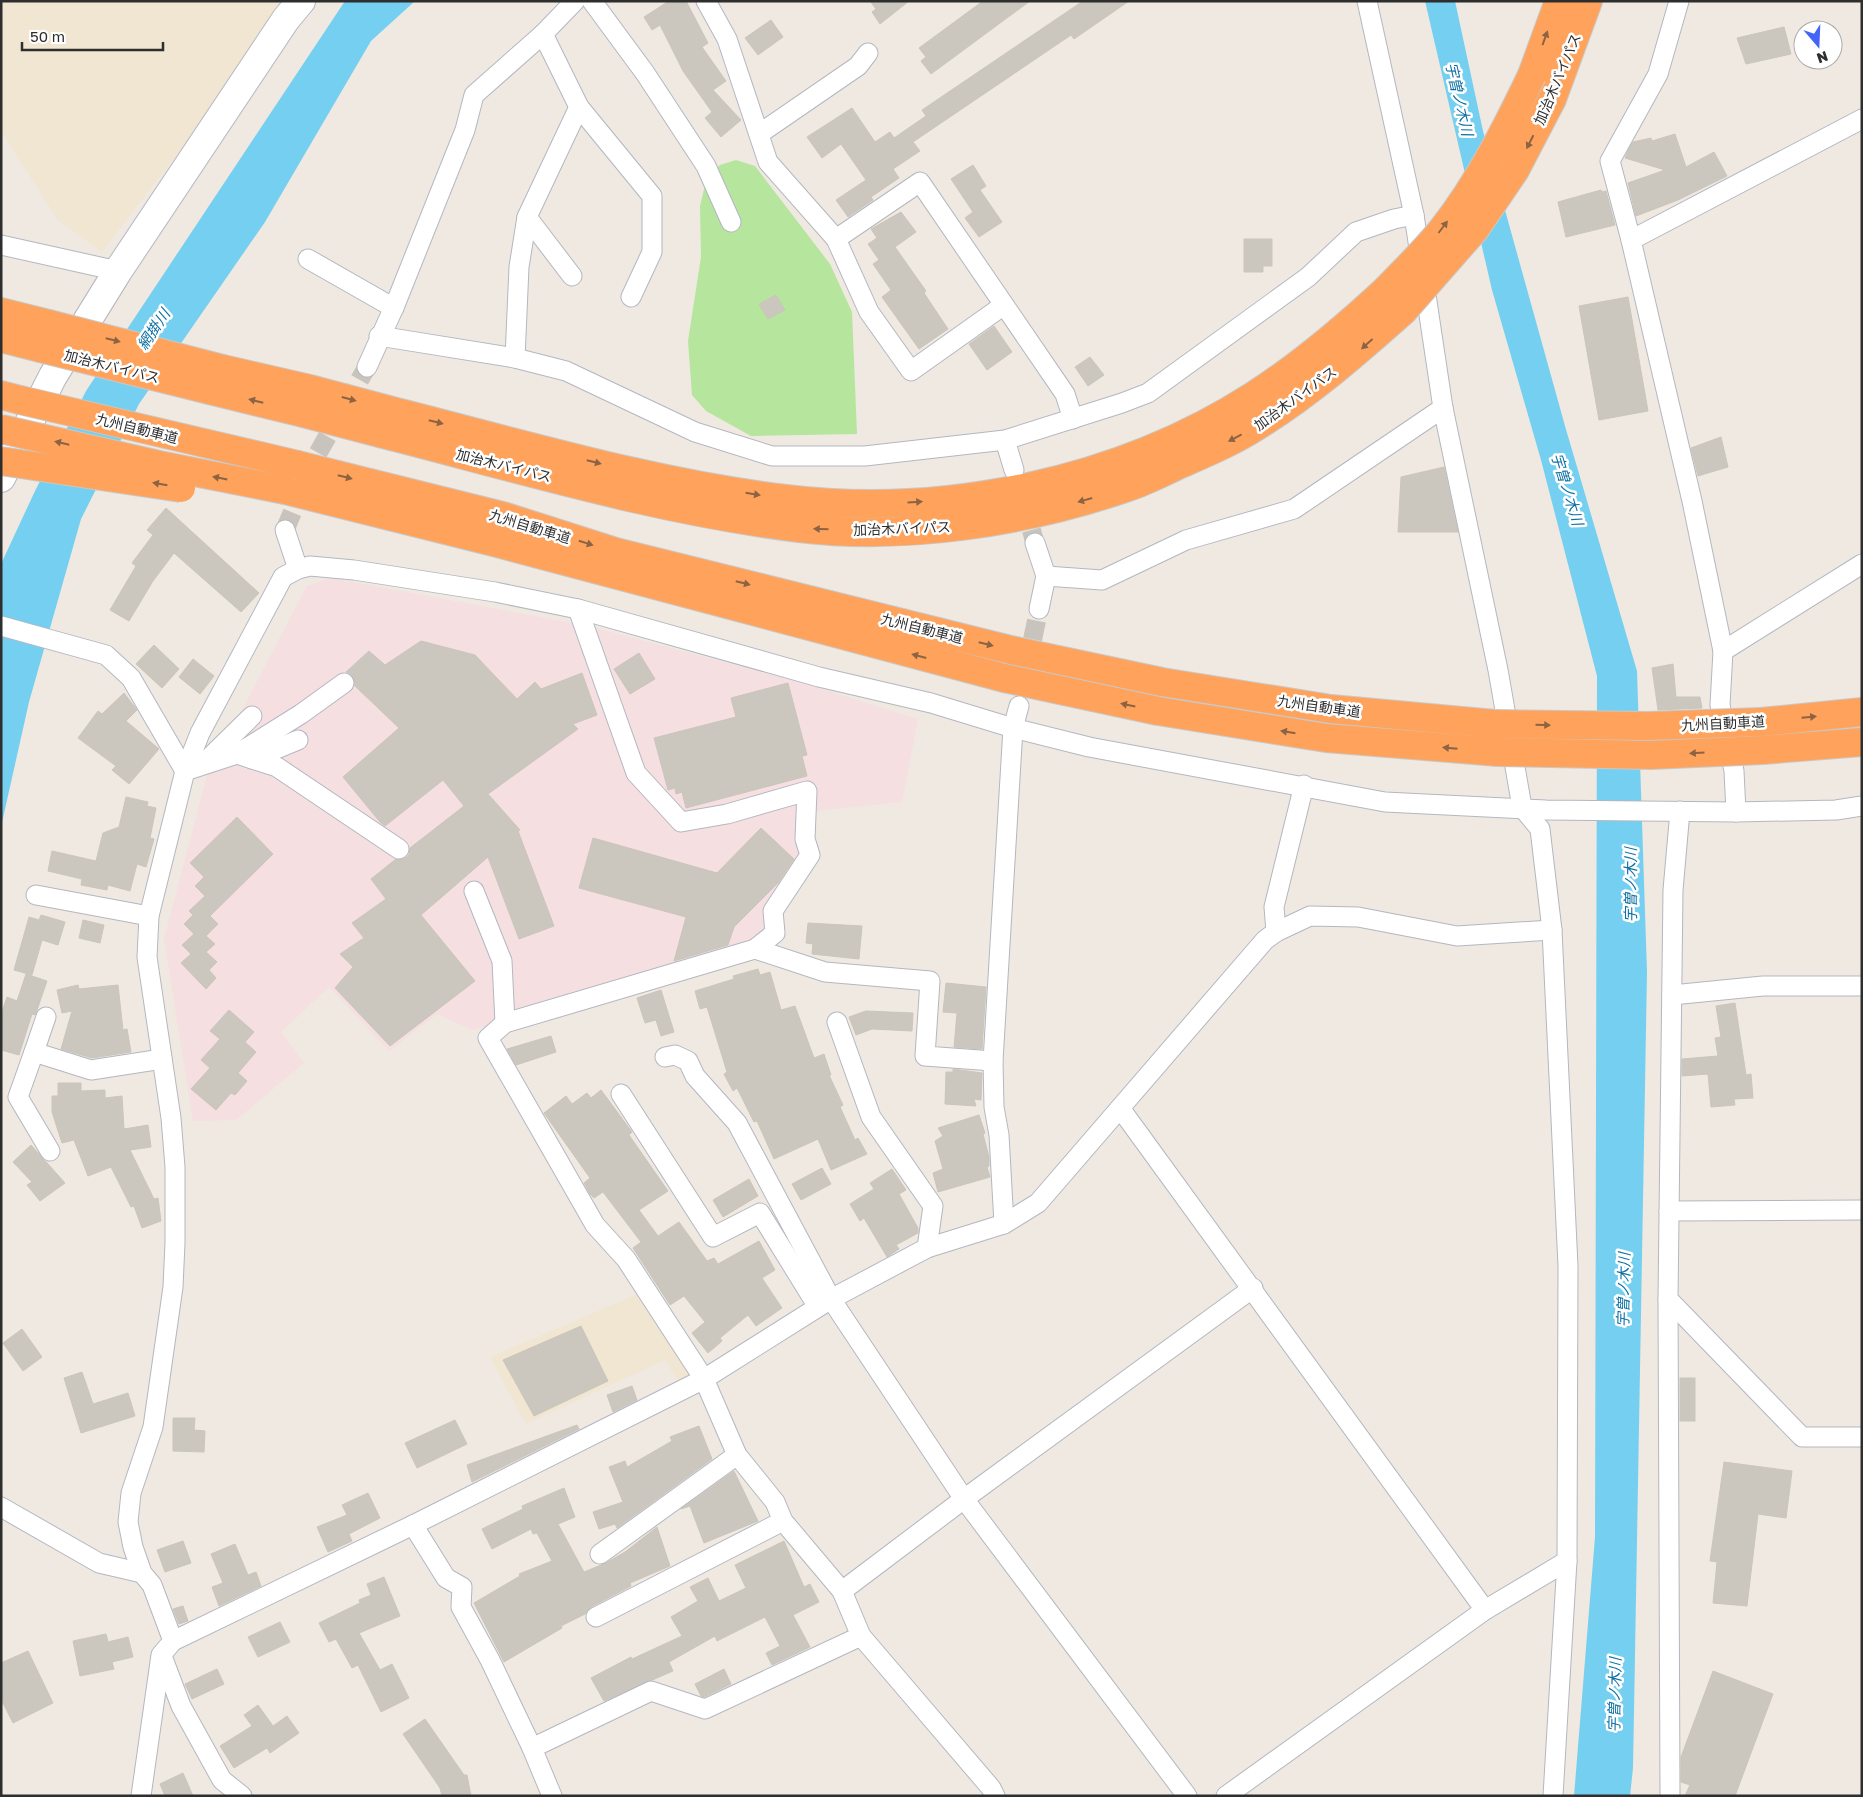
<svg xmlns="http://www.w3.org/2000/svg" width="1863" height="1797" font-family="'Golos Text','Noto Sans JP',sans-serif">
	<rect width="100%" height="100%" fill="#efe9e1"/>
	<g fill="#f0e6d1">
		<path d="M1 1H295L102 252 58 220 1 131Z"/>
		<path d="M645 1291 703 1376 681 1386 665 1360 526 1424 490 1357Z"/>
	</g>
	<path fill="#f5dfe0" d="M331 578 584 625 806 684 918 719 902 802 806 812 809 871 766 944 472 1030 437 1014 389 1051 329 987 281 1032 304 1063 236 1120 193 1121 164 939 206 779 307 586Z"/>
	<path fill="#b6e59e" d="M736 160 755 166 830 264 852 312 857 434 751 436 706 411 692 395 688 341 701 257 700 206 707 177 720 165Z"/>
	<g fill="#75cff0">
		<path d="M345 1H415L371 41 265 222 139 404 81 519 29 702 1 827V564L35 491 86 391Z"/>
		<path d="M1425 1H1455L1483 131 1565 426 1637 671 1647 972 1633 1768 1630 1796H1574L1595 1537 1597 676 1541 460 1492 290Z"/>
	</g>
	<g fill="#cbc7bf" stroke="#cbc5ba">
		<path d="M669 1H686L708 43 702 47 726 81 713 90 741 120 721 137 705 118 712 112 683 71 660 25 652 30 644 17Z"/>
		<path d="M870 1H909L880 24 872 12 876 9Z"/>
		<path d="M983 1H1030L931 74 921 61 926 57 919 48Z"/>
		<path d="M1083 1H1129L1074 39 1071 35 913 142 920 151 893 169 899 178 871 197 873 200 848 217 836 200 866 180 841 144 822 158 807 137 852 108 875 142 890 132 894 138 926 116 922 110Z"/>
		<path d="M771 20 783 37 758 55 745 38Z"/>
		<path d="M1784 27 1791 54 1746 64 1737 38Z"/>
		<path d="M1675 134 1686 167 1714 152 1727 176 1678 200 1636 216 1628 183 1665 170 1625 158 1628 151 1633 142 1651 138 1652 141Z"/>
		<path d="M973 165 986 186 980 190 1002 222 979 237 965 218 973 212 951 179Z"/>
		<path d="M1601 190 1602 192 1606 191 1615 225 1566 237 1558 202Z"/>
		<path d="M901 212 916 232 895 247 926 291 924 293 948 329 919 349 882 297 891 290 873 264 879 260 868 244 877 238 871 229Z"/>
		<path d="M1244 239H1272V266H1263V272H1244Z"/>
		<path d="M776 295 785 310 768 319 759 304Z"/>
		<path d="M1628 297 1648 411 1599 420 1579 306Z"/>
		<path d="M994 326 1012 352 987 370 969 344Z"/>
		<path d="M1090 357 1104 375 1088 386 1075 367Z"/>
		<path d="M1721 437 1728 467 1698 476 1691 448Z"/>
		<path d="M1444 467 1458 532H1398L1401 477Z"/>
		<path d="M166 508 259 593 241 612 174 553 153 581 129 621 110 610 136 566 132 563 153 535 147 530Z"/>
		<path d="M421 641 475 655 517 699 535 682 541 689 582 673 597 715 573 724 578 729 488 794 520 830 518 831 554 926 519 939 488 857 421 915 475 981 390 1046 335 988 353 967 340 954 364 938 352 923 386 899 371 879 396 859H404L409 855 410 848 464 806 443 780 385 826 380 822 343 777 399 728 355 686 353 677 346 672 369 651 385 665Z"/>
		<path d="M154 645 179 669 162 688 136 664Z"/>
		<path d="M639 653 655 679 630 694 614 669Z"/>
		<path d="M193 659 214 676 200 694 179 677Z"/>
		<path d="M1673 664 1676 697H1700L1702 708 1658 710 1652 668Z"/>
		<path d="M788 683 807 755 802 756 807 776 686 808 682 792 676 794 675 788 668 790 654 738 736 717 731 698Z"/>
		<path d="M124 693 137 710 126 721 159 749 129 784 112 770 116 766 78 738 98 711 102 714Z"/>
		<path d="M126 797 148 802 147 806 156 808 150 838 154 839 146 867 137 864 130 891 108 885 107 890 81 885 82 879 48 871 52 851 96 861 103 833 119 827Z"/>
		<path d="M237 817 273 854 210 916 218 924 206 936 215 944 206 952 217 962 209 970 216 978 206 989 181 963 191 954 182 945 194 934 184 924 193 915 189 911 205 896 195 886 204 877 190 863Z"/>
		<path d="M761 828 794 859 778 883 734 927 728 945 674 961 686 917 579 888 593 838 717 873Z"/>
		<path d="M41 915 65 922 58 945 42 940 32 975 14 970 29 917 39 920Z"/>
		<path d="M83 920 104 925 100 943 79 938Z"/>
		<path d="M808 923 862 926 859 959 812 954 813 944 806 943Z"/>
		<path d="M758 969 760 975 770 972 781 1010 795 1006 814 1058 824 1054 831 1075H829L843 1105 840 1107 855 1140 858 1138 867 1154 831 1170 818 1139 774 1159 757 1121 754 1122 737 1088 733 1091 724 1074 727 1072 707 1007 700 1009 695 991 734 979 733 976Z"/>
		<path d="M26 974 47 981 37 1010 35 1015 32 1014 19 1055 1 1050V1015L7 997 17 1001Z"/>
		<path d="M946 983 986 987 982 1049 954 1047 957 1013 943 1012Z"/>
		<path d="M78 985 79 989 118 985 123 1030 127 1029 131 1052 92 1058 61 1049 72 1011 62 1013 57 990Z"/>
		<path d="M661 990 674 1032 661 1036 656 1020 645 1023 637 998Z"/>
		<path d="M1735 1003 1746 1075 1751 1074 1753 1098 1734 1099 1735 1105 1711 1107 1708 1074 1682 1076V1059L1718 1056 1715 1038 1721 1037 1716 1006Z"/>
		<path d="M229 1010 254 1032 245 1042 256 1052 238 1073 247 1081 235 1095 231 1093 216 1110 191 1089 210 1068 201 1060 220 1039 210 1031Z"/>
		<path d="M866 1011 913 1013 912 1031 872 1029 856 1035 849 1017Z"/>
		<path d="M551 1036 556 1052 516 1065 507 1049Z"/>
		<path d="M953 1069 982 1073 981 1100 974 1099 976 1106 945 1104 946 1072H953Z"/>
		<path d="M58 1083H81V1091L105 1090V1098L122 1096 124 1129 148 1125 151 1147 130 1150 154 1199 158 1198 161 1221 142 1228 134 1206 131 1207 111 1167 88 1176 74 1140 62 1143 52 1112V1096H58Z"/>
		<path d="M601 1090 632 1132 629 1135 668 1191 639 1210 658 1236 679 1222 707 1261 714 1258 718 1264 759 1241 775 1270 762 1278 782 1308 756 1326 748 1315 720 1338 722 1341 708 1353 692 1333 705 1322 684 1296 670 1305 633 1248 641 1242 603 1192 594 1198 590 1194 584 1183 590 1178 544 1113 566 1096 572 1104 587 1093 591 1098Z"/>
		<path d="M979 1115 985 1133 983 1134 989 1157V1166L987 1167 990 1177 938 1192 933 1173 943 1169 935 1141 943 1136 938 1128Z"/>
		<path d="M31 1145 65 1183 40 1201 27 1185 32 1182 13 1162Z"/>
		<path d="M822 1168 831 1184 801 1200 792 1184Z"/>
		<path d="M892 1169 906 1190 899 1194 918 1228V1233L896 1245 899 1249 887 1257 864 1218 860 1221 850 1204 874 1189 870 1183Z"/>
		<path d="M749 1179 758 1196 723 1217 713 1200Z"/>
		<path d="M581 1326 608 1381 534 1416 503 1360Z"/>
		<path d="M22 1329 42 1357 23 1371 3 1343Z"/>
		<path d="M82 1372 93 1404 128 1393 135 1416 81 1433 64 1378Z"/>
		<rect x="1680" y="1378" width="15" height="43"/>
		<path d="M632 1386 637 1400 613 1412 607 1395Z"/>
		<path d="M173 1418H195L194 1430 205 1431 204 1452 173 1451Z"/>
		<path d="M455 1420 467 1444 417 1468 405 1443Z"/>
		<path d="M577 1425 579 1429 472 1482 467 1465Z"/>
		<path d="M699 1426 712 1459 617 1528 615 1524 599 1529 593 1512 623 1502 609 1467 625 1461 627 1467 672 1441 670 1437Z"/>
		<path d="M1724 1462 1792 1471 1786 1518 1758 1514 1747 1606 1713 1603 1717 1562 1710 1561Z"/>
		<path d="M734 1471 758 1521 704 1543 690 1506 681 1509Z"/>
		<path d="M564 1488 575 1517 558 1524 584 1572 606 1563 625 1552 657 1527 670 1566 630 1583 631 1586 591 1607 585 1614 561 1626 562 1628 504 1662 474 1603 520 1576 519 1574 552 1561 537 1533 533 1534 531 1529 492 1549 482 1529 523 1509 522 1506Z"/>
		<path d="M368 1493 380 1518 349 1534 352 1541 328 1552 317 1527 347 1515 342 1505Z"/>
		<path d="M183 1541 191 1563 165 1572 157 1550Z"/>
		<path d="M784 1541 804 1587 810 1584 819 1602 793 1615 810 1647 772 1665 766 1653 780 1646 765 1617 717 1641 715 1636 669 1662 673 1671 604 1701 591 1678 631 1657 632 1659 682 1636 671 1617 698 1601 690 1587 708 1578 719 1601 746 1588 735 1565Z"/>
		<path d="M235 1544 248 1575 256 1572 261 1586 219 1606 212 1587 223 1583 211 1554Z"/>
		<path d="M384 1577 400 1616 359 1633 380 1670 392 1664 409 1698 381 1712 358 1665 352 1668 336 1639 329 1642 319 1623 360 1603 359 1600 371 1595 367 1584Z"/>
		<path d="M183 1606 188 1621 179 1624 173 1609Z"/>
		<path d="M280 1622 290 1642 258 1657 248 1637Z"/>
		<path d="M106 1634 108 1642 128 1637 133 1657 112 1662 114 1669 80 1676 73 1641Z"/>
		<path d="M28 1651 53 1703 13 1723 1 1699V1663Z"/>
		<path d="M217 1669 224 1684 192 1699 185 1684Z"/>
		<path d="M724 1669 731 1684 704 1697 701 1696 695 1684Z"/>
		<path d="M1713 1671 1773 1694 1735 1796H1685L1690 1785 1681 1782V1757Z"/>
		<path d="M258 1705 273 1726 287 1716 299 1733 270 1753 267 1748 234 1768 220 1746 252 1726 244 1715Z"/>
		<path d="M425 1719 464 1775H467L471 1796H442L440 1788 403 1734Z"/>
		<path d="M183 1773 193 1796H165L160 1784Z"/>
	</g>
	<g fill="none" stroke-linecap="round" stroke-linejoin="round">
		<g stroke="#c8c4bd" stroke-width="19" stroke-dasharray="19 9" stroke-linecap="butt">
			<path d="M1024 503 1035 543"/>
			<path d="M285 530 314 460 367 367"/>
			<path d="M1021 694 1039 609"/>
		</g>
		<defs>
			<g id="street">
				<path d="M592 1 645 73 706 166 731 222"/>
				<path d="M706 1 727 39 768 162 836 239 869 312 911 371 1004 305"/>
				<path d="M1367 1 1414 215 1443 408 1498 670 1522 807 1540 829 1552 930 1568 1266 1567 1561 1553 1796"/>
				<path d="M1679 1 1658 74 1610 161 1631 240 1692 501 1723 651 1720 705 1734 771 1736 812"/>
				<path d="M543 34 579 107 652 196V252L631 297"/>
				<path d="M759 134 858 66 868 53"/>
				<path d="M527 217 572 276"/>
				<path d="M836 239 920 182 1065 394 1073 419"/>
				<path d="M1631 240 1862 119"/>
				<path d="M1 245 118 271"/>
				<path d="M308 259 394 308"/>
				<path d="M379 336 515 358 566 371 695 432 772 456H865L1005 440 1122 403 1148 393 1308 277 1356 232 1394 219 1414 215"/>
				<path d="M515 358 519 267 527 217 579 107"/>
				<path d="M367 367 395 305 465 130 474 95 543 34 575 1"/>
				<path d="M1005 440 1014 470"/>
				<path d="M285 530 298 569"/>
				<path d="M1035 543 1046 576 1102 580 1186 540 1294 509 1443 408"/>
				<path d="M578 609 636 773 681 822 727 814 807 791 805 839 810 855 773 911 775 933 755 949"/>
				<path d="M1039 609 1046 576"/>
				<path d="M1 626 106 655 131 678 185 771"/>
				<path d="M1723 651 1862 564"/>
				<path d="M237 754 277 767 399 849"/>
				<path d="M252 759 298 740"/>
				<path d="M203 764 252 716"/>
				<path d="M185 771 237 754 301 714 344 683"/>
				<path d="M1680 811 1673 890 1668 1299 1802 1437H1862"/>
				<path d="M474 891 502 961 505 1023"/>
				<path d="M36 895 149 916"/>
				<path d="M1276 932 1274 907 1304 785"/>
				<path d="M1672 995 1763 986H1862"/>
				<path d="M837 1022 871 1117 933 1206 927 1248"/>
				<path d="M34 1052 46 1017"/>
				<path d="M665 1057 675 1055 688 1061 695 1076 737 1123 831 1299 964 1499 1187 1796"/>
				<path d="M993 1061 925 1056 930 981 825 972 755 949 505 1023 488 1038 595 1225 626 1259 704 1379 737 1455 775 1502 783 1521 842 1591 861 1636 991 1788 995 1796"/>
				<path d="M621 1094 713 1237 760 1213 818 1307"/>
				<path d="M1120 1108 1485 1610"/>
				<path d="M50 1151 18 1097 34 1052 91 1070 162 1059"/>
				<path d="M1669 1211 1862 1210"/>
				<path d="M1004 1224 999 1135 994 1107 993 1061 1013 728 1019 706"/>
				<path d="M1668 1299 1670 1796"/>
				<path d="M1 1507 99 1563 142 1573"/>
				<path d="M413 1525 446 1578 462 1587 461 1607 490 1660 532 1748 552 1796"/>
				<path d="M600 1554 737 1455"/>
				<path d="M842 1591 964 1499 1253 1288"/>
				<path d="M596 1617 783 1521"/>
				<path d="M173 1641 152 1585 142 1573 133 1547 128 1522 131 1493 153 1427 173 1287 175 1243V1167L171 1118 147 957 149 916 185 771 200 733 283 577 298 569 310 566 354 570 495 592 578 609 819 677 931 703 1013 728 1089 747 1385 802 1546 810 1736 812 1836 810 1862 806"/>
				<path d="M162 1656 181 1706 222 1780 242 1796"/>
				<path d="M532 1748 651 1691 705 1709 861 1636"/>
				<path d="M141 1796 161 1655 173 1641 413 1525 704 1379 831 1299 927 1248 1004 1224 1038 1203 1265 940 1276 932 1310 916 1358 917 1457 936 1552 930"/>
				<path d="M1226 1796 1485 1610 1567 1561"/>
			</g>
			<path id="secondary" d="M1 478 53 376 118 271 286 19 301 1"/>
			<g id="highway">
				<path d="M1532 75 1559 1"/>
				<path d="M1552 99 1588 1"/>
				<path d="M1 312 49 324"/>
				<path d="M1 338 40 348"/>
				<path d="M223 369 310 389"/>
				<path d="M209 390 303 413"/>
				<path d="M1 395 20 400"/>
				<path d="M389 410C520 443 652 483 786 499 944 518 1119 482 1253 396 1302 365 1345 328 1387 289"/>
				<path d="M383 434C520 469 658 511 799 528 905 541 1028 522 1128 487 1147 481 1165 471 1183 463 1208 452 1234 441 1257 426 1310 393 1357 352 1403 311"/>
				<path d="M298 465 503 516 616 552 1011 650 1162 682 1331 709 1495 724"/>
				<path d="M285 490 497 543 1004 678 1158 711 1326 738 1498 752"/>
				<path d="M1761 722 1862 712"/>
				<path d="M1763 750 1862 742"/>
			</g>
		</defs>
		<use href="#street" stroke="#b4b7c1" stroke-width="21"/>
		<use href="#secondary" stroke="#b4b7c1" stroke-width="30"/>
		<use href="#highway" stroke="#c9c9c9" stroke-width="30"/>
		<use href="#street" stroke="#fff" stroke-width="19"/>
		<use href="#secondary" stroke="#fff" stroke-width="28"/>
		<use href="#highway" stroke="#ffa35c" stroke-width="28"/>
		<defs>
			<g id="highway-bridge">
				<path d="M1387 289C1405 270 1425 251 1442 230 1479 183 1506 129 1532 75"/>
				<path d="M1403 311 1475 229 1515 170 1552 99"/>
				<path d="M49 324 223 369"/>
				<path d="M40 348 209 390"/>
				<path d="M310 389 389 410"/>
				<path d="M20 400 298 465"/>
				<path d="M303 413 383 434"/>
				<path d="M1 429 159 465 285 490"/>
				<path d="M1 461 181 488"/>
				<path d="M1495 724 1648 726 1761 722"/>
				<path d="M1498 752 1651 755 1763 750"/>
			</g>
		</defs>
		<use href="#highway-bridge" stroke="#c9c9c9" stroke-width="30" stroke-linecap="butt"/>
		<use href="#highway-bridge" stroke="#ffa35c" stroke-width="28"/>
	</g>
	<defs><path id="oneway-solid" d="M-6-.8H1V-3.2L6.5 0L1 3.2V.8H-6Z" transform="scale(1.25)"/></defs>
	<g fill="#8c6343">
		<use href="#oneway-solid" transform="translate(1545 38) rotate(-70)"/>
		<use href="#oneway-solid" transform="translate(1530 142) rotate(117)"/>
		<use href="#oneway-solid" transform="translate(1443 227) rotate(-53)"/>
		<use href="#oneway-solid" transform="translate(113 340) rotate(14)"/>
		<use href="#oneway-solid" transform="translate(1367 344) rotate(138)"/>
		<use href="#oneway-solid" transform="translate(349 399) rotate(15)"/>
		<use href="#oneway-solid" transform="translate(256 401) rotate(-166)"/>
		<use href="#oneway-solid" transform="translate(436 422) rotate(14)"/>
		<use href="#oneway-solid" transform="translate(1235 438) rotate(152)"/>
		<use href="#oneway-solid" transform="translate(62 443) rotate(-167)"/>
		<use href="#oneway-solid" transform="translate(594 462) rotate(14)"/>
		<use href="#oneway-solid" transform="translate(345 477) rotate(14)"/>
		<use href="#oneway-solid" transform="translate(220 478) rotate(-169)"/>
		<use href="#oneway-solid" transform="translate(160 484) rotate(-170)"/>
		<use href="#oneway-solid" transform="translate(753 494) rotate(9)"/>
		<use href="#oneway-solid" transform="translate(1085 500) rotate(164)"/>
		<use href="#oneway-solid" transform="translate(915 502) rotate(-3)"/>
		<use href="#oneway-solid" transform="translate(821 529) rotate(-178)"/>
		<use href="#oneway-solid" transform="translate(586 543) rotate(18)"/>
		<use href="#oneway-solid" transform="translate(743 583) rotate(14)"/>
		<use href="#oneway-solid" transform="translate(986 644) rotate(14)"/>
		<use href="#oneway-solid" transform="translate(919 656) rotate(-165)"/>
		<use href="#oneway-solid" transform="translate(1128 705) rotate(-168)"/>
		<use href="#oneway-solid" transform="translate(1809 717) rotate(-5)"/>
		<use href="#oneway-solid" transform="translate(1543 725) rotate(1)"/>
		<use href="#oneway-solid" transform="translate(1288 732) rotate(-171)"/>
		<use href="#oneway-solid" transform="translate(1450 748) rotate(-175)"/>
		<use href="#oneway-solid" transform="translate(1697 753) rotate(177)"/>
	</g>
	<g text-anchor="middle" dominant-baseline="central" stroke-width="5" stroke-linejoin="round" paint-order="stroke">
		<g font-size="14" fill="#2e2e2e" stroke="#fff">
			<text transform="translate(1557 79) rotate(-67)">加治木バイパス</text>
			<text transform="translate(112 366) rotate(14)">加治木バイパス</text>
			<text transform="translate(1295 398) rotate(-36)">加治木バイパス</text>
			<text transform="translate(137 428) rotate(14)">九州自動車道</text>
			<text transform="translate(504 465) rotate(14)">加治木バイパス</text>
			<text transform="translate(530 526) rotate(17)">九州自動車道</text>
			<text transform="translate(902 528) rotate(-2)">加治木バイパス</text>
			<text transform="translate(922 628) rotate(14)">九州自動車道</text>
			<text transform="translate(1319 706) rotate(8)">九州自動車道</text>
			<text transform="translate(1723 723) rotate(-3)">九州自動車道</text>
		</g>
		<g font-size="15" font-style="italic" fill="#0d6fa3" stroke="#fff">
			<text transform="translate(1460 99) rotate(77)">宇曽ノ木川</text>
			<text transform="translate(153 329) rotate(-56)">網掛川</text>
			<text transform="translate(1568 489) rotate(73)">宇曽ノ木川</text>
			<text transform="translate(1630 885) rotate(-90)">宇曽ノ木川</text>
			<text transform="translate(1623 1290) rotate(-89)">宇曽ノ木川</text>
			<text transform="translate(1614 1695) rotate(-89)">宇曽ノ木川</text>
		</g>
	</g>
	<rect width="1863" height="1797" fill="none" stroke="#2e2e2e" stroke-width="5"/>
	<g transform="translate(1818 45) rotate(161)"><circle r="24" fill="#ffffff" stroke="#ababab"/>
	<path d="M0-4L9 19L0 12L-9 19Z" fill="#4264fb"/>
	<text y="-8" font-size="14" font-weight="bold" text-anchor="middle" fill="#2e2e2e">N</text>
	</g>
	<path d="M22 42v8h141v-8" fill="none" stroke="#2e2e2e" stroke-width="2.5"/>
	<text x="30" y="42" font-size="15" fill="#2e2e2e" stroke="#ffffff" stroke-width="4" paint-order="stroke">50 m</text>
</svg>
